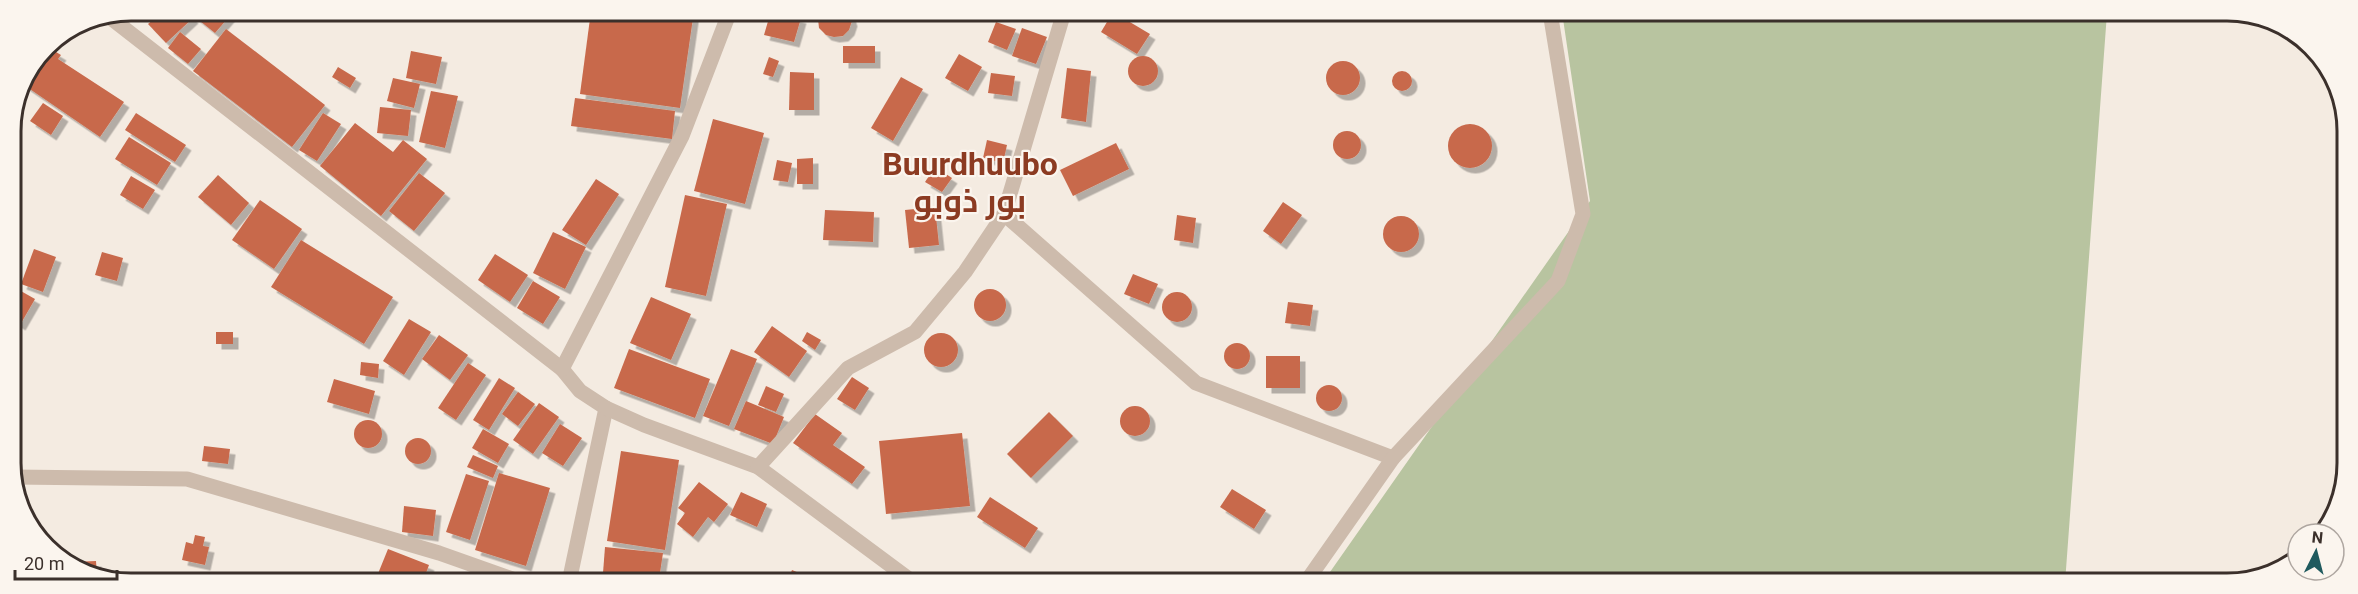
<svg xmlns="http://www.w3.org/2000/svg" width="2358" height="594" font-family="Roboto,Cairo,sans-serif">
	<defs>
		<filter id="shadow"><feDropShadow dx="5.5" dy="5.5" stdDeviation="0" flood-color="#0004"/></filter>
	</defs>
	<rect width="100%" height="100%" fill="#f4ebe1"/>
	<path fill="#b8c4a0" d="M1562 12 2107 13 2065 583 1323 582 1590 201Z"/>
	<g fill="#c8694b" filter="url(#shadow)">
		<path d="M163 11H186L193 18 166 43 148 24Z"/>
		<path d="M200 11H234L215 33 195 17Z"/>
		<path d="M591 11H694L680 108 580 94Z"/>
		<path d="M771 11 801 18 794 42 764 35Z"/>
		<path d="M820 11H849L852 21 849 30 843 36 834 37 826 35 819 28 818 19Z"/>
		<path d="M1113 12 1150 34 1137 54 1101 32Z"/>
		<path d="M996 22 1016 29 1007 50 988 42Z"/>
		<path d="M1022 28 1047 37 1036 64 1012 56Z"/>
		<path d="M226 29 325 105 292 147 193 71Z"/>
		<path d="M180 32 201 49 188 64 168 48Z"/>
		<path d="M46 46 61 55 58 59 124 102 100 137 21 83Z"/>
		<rect x="843" y="46" width="32" height="17"/>
		<path d="M411 51 442 57 436 84 406 78Z"/>
		<path d="M959 54 982 67 968 91 945 78Z"/>
		<circle cx="1143" cy="71" r="15"/>
		<path d="M769 57 779 61 773 77 763 74Z"/>
		<circle cx="1343" cy="78" r="17"/>
		<path d="M338 67 356 78 350 88 332 77Z"/>
		<path d="M1067 68 1091 71 1086 122 1061 118Z"/>
		<circle cx="1402" cy="81" r="10"/>
		<path d="M790 72 814 73V110H789Z"/>
		<path d="M991 73 1015 76 1012 96 988 93Z"/>
		<path d="M901 77 923 89 893 141 871 128Z"/>
		<path d="M393 78 420 84 414 108 387 101Z"/>
		<path d="M431 91 458 96 445 148 419 142Z"/>
		<path d="M575 98 675 111 672 139 571 126Z"/>
		<path d="M43 103 63 116 51 135 30 121Z"/>
		<path d="M380 107 411 110 408 136 377 133Z"/>
		<path d="M136 113 186 145 175 162 125 130Z"/>
		<path d="M323 113 341 124 317 161 299 150Z"/>
		<path d="M713 119 764 133 745 204 694 191Z"/>
		<path d="M355 123 393 152 403 140 427 159 381 216 320 166Z"/>
		<circle cx="1470" cy="146" r="22"/>
		<circle cx="1347" cy="145" r="14"/>
		<path d="M129 137 171 163 157 185 115 159Z"/>
		<path d="M987 140 1007 145 1003 163 983 158Z"/>
		<path d="M1116 143 1129 169 1073 196 1060 170Z"/>
		<path d="M813 158V184H797V159Z"/>
		<path d="M777 160 792 163 788 182 773 180Z"/>
		<path d="M935 167 952 178 942 192 925 182Z"/>
		<path d="M419 173 445 193 414 231 389 211Z"/>
		<path d="M218 175 249 203 231 225 198 197Z"/>
		<path d="M131 176 155 190 143 209 120 195Z"/>
		<path d="M596 179 619 194 586 245 562 230Z"/>
		<path d="M685 195 727 204 706 296 665 287Z"/>
		<path d="M260 200 302 229 274 269 232 240Z"/>
		<path d="M1283 202 1302 215 1281 244 1263 231Z"/>
		<path d="M935 207 939 245 909 248 905 210Z"/>
		<path d="M825 210 874 212 873 242 823 240Z"/>
		<path d="M1177 215 1196 218 1193 243 1174 240Z"/>
		<circle cx="1401" cy="234" r="18"/>
		<path d="M553 232 586 247 565 289 533 273Z"/>
		<path d="M301 240 393 297 364 344 271 287Z"/>
		<path d="M34 249 56 257 43 292 21 284Z"/>
		<path d="M102 252 123 258 117 281 95 275Z"/>
		<path d="M495 254 528 275 510 302 478 280Z"/>
		<path d="M1133 274 1158 284 1149 304 1124 294Z"/>
		<path d="M533 281 560 297 543 324 517 308Z"/>
		<path d="M12 286 35 299 20 325 12 320Z"/>
		<circle cx="990" cy="305" r="16"/>
		<circle cx="1177" cy="307" r="15"/>
		<path d="M651 297 691 314 671 360 630 343Z"/>
		<path d="M1288 302 1313 305 1310 326 1285 323Z"/>
		<path d="M409 319 431 332 404 375 383 361Z"/>
		<path d="M772 326 807 351 789 377 754 352Z"/>
		<rect x="216" y="332" width="17" height="12"/>
		<path d="M807 332 821 340 815 350 802 341Z"/>
		<circle cx="941" cy="350" r="17"/>
		<path d="M439 335 468 355 450 380 422 359Z"/>
		<circle cx="1237" cy="356" r="13"/>
		<path d="M629 349 710 379 695 418 614 388Z"/>
		<path d="M731 349 757 359 729 426 703 416Z"/>
		<rect x="1266" y="356" width="34" height="32"/>
		<path d="M361 362 379 364 378 378 360 375Z"/>
		<path d="M468 363 486 375 456 420 438 408Z"/>
		<path d="M852 377 869 388 855 410 837 399Z"/>
		<path d="M499 378 515 388 489 430 473 420Z"/>
		<path d="M334 379 375 391 369 414 327 402Z"/>
		<circle cx="1329" cy="398" r="13"/>
		<path d="M766 386 784 394 776 412 758 405Z"/>
		<path d="M518 392 535 404 518 426 502 414Z"/>
		<path d="M746 401 784 417 773 444 734 429Z"/>
		<path d="M539 403 559 417 533 454 513 440Z"/>
		<circle cx="1135" cy="421" r="15"/>
		<path d="M1049 412 1073 436 1031 478 1007 454Z"/>
		<path d="M815 414 842 433 833 445 865 467 852 484 793 443Z"/>
		<circle cx="368" cy="434" r="14"/>
		<path d="M560 424 582 438 563 466 542 453Z"/>
		<path d="M483 429 509 444 498 463 472 448Z"/>
		<path d="M962 433 970 506 886 514 879 441Z"/>
		<circle cx="418" cy="451" r="13"/>
		<path d="M204 446 230 449 228 464 202 461Z"/>
		<path d="M621 451 679 460 665 550 607 541Z"/>
		<path d="M473 455 498 466 493 478 467 467Z"/>
		<path d="M499 473 550 488 526 566 475 550Z"/>
		<path d="M466 474 489 481 470 540 446 532Z"/>
		<path d="M699 482 728 504 714 522 708 517 693 537 677 524 685 513 678 508Z"/>
		<path d="M1232 489 1266 510 1254 529 1220 507Z"/>
		<path d="M741 492 767 504 757 527 730 515Z"/>
		<path d="M990 497 1038 528 1025 548 977 517Z"/>
		<path d="M404 506 436 510 433 536 402 532Z"/>
		<path d="M195 535 205 537 203 546 209 547 205 565 182 560 186 542 193 544Z"/>
		<path d="M605 547 663 553 659 579 603 573Z"/>
		<path d="M388 549 429 565 423 581H375Z"/>
		<path d="M96 561 97 575 72 562Z"/>
		<path d="M792 570 811 578 809 582H787Z"/>
		<path d="M461 578 477 580V581H461Z"/>
	</g>
	<g fill="none" stroke-linecap="round" stroke-linejoin="round">
		<g stroke="#cdbbac" stroke-width="15">
			<path d="M1064 12 1004 214 1196 383 1393 458"/>
			<path d="M107 15 562 369 580 391 606 408 569 582"/>
			<path d="M562 369 682 136 730 11"/>
			<path d="M606 408 644 425 758 467 913 582"/>
			<path d="M758 467 848 368 915 332 965 272 1004 214"/>
			<path d="M13 477 187 479 439 553 521 582"/>
			<path d="M1306 582 1393 458 1558 281 1583 214 1550 12"/>
		</g>
	</g>
	<g text-anchor="middle" dominant-baseline="central" stroke-width="4.5" stroke-linejoin="round" paint-order="stroke">
		<g font-size="32" font-weight="bold" fill="#8c3b22" stroke="#fbf5ee">
			<text x="970" y="164">Buurdhuubo<tspan x="970" dy="37">بور ذوبو</tspan></text>
		</g>
	</g>
	<path d="M0 0H2358V594H0ZM131 21H2227A110 110 0 0 1 2337 131V463A110 110 0 0 1 2227 573H131A110 110 0 0 1 21 463V131A110 110 0 0 1 131 21Z" fill="#fbf5ee" fill-rule="evenodd"/>
	<path fill="none" stroke="#3b302b" stroke-width="3" d="M131 21H2227A110 110 0 0 1 2337 131V463A110 110 0 0 1 2227 573H131A110 110 0 0 1 21 463V131A110 110 0 0 1 131 21Z"/>
	<g transform="translate(2316 552) rotate(6)"><circle r="28" fill="#fbf5ee" stroke="#aea6a0" stroke-width="1.5"/>
	<path d="M0-4.5L10 22L0 15L-10 22Z" fill="#1f5a5e"/>
	<text y="-9" font-size="16" font-weight="bold" text-anchor="middle" fill="#3b302b">N</text>
	</g>
	<path d="M15 570v9h102v-9" fill="none" stroke="#3b302b" stroke-width="3"/>
	<text x="24" y="570" font-size="18" fill="#3b302b" stroke="#fbf5ee" stroke-width="4.5" paint-order="stroke">20 m</text>
</svg>
